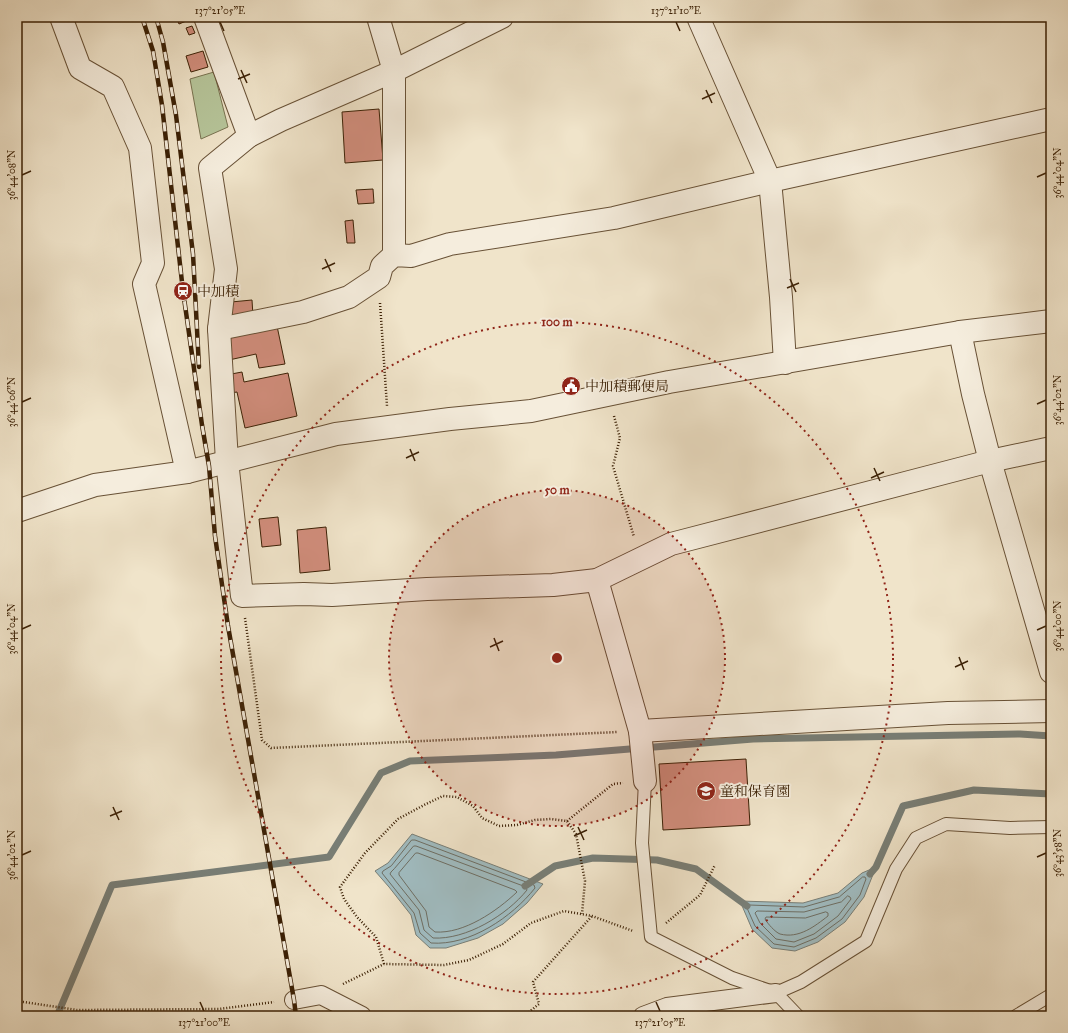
<svg xmlns="http://www.w3.org/2000/svg" width="1068" height="1033" font-family="'IM FELL Great Primer','Noto Serif JP',serif">
	<rect width="100%" height="100%" fill="#f0e4ca"/>
	<filter id="stains"><feTurbulence type="fractalNoise" baseFrequency=".005" numOctaves="4"/><feColorMatrix values="0 0 0 0 .2 0 0 0 0 .09 0 0 0 0 .02 0 0 0 .5 -.17"/></filter>
	<radialGradient id="worn" r=".72"><stop offset=".6" stop-color="#630" stop-opacity="0"/><stop offset="1" stop-color="#630" stop-opacity=".3"/></radialGradient>
	<path fill="#b6c59a" stroke="#787250" d="M214 72 228 127 201 139 190 79Z"/>
	<g fill="#a0bcc1" stroke="#787e76">
		<path d="M412 834 543 884 527 903 503 924 478 938 446 948H430L416 935 411 915 389 887 375 871 388 863Z"/>
		<path d="M876 867 864 897 845 922 818 942 795 951 772 948 752 929 740 901 803 903 838 893 862 873Z"/>
	</g>
	<g fill="none" stroke-linecap="round" stroke-linejoin="round">
		<g stroke="#6e6e63" stroke-width="1">
			<path d="M412 840H415L534 885 535 888C512 917 470 946 431 943L420 933 414 913 382 873 383 871 391 866Z"/>
			<path d="M414 846H416L526 887 527 890C507 915 466 940 433 938L424 930 419 910 390 874 391 872 394 869Z"/>
			<path d="M416 853H418L515 890 517 892C497 911 464 934 435 932L429 927 426 911 399 875V873Z"/>
			<path d="M863 877H865L866 879 860 895 842 919 816 938 794 947 774 944 755 926 747 908 748 906 749 905 804 907 839 897Z"/>
			<path d="M848 896 850 897 851 899 838 916 814 934 794 942 776 939 760 923 755 913 757 911 804 912 841 902Z"/>
			<path d="M826 912 828 913V916C815 926 799 939 780 934 775 932 768 924 765 919L766 917 805 918Z"/>
		</g>
		<g stroke="#787e76" stroke-width="7">
			<path d="M870 874 876 867 903 806 974 790 1051 794"/>
			<path d="M525 886 555 866 593 858 657 860 696 869 747 906"/>
			<path d="M57 1016 112 885 329 857 381 773 410 761 556 755 753 739 1020 734 1051 736"/>
		</g>
	</g>
	<g fill="#d28e7d" stroke="#3b2005">
		<path d="M176 17H196L179 24Z"/>
		<path d="M192 26 195 33 189 35 186 28Z"/>
		<path d="M203 51 208 67 191 72 186 56Z"/>
		<path d="M379 109 383 160 345 163 342 112Z"/>
		<path d="M373 189 374 203 358 204 356 190Z"/>
		<path d="M353 220 355 243H347L345 221Z"/>
		<path d="M252 300 253 316 232 318 231 302Z"/>
		<path d="M277 326 285 364 259 368 256 354 229 360 226 337Z"/>
		<path d="M242 372 244 382 288 373 297 416 245 428 237 392 230 393 226 375Z"/>
		<path d="M278 517 281 545 262 547 259 519Z"/>
		<path d="M326 527 330 570 300 573 297 530Z"/>
		<path d="M746 759 750 825 663 830 659 764Z"/>
	</g>
	<g fill="none" stroke-linecap="round" stroke-linejoin="round">
		<defs>
			<g id="service">
				<path d="M645 781 642 843 651 937 732 978 776 993 798 1016"/>
				<path d="M776 993 801 982 866 941 896 869 916 838 946 824 1010 828 1051 827"/>
				<path d="M1016 1016 1051 995"/>
			</g>
			<g id="pedestrian">
				<path d="M294 1000 321 995 362 1016"/>
				<path d="M643 1016 667 1007 776 993"/>
			</g>
			<g id="minor">
				<path d="M61 17 80 68 113 87 140 148 153 263 144 284 187 472"/>
				<path d="M205 17 249 136"/>
				<path d="M378 17 394 71V255"/>
				<path d="M502 17 394 71 281 120 249 136 210 168 226 269 219 329 227 461 242 596 304 594 332 595 427 589 553 585 597 580 671 544 990 461 1051 448"/>
				<path d="M698 17 770 181 781 297 785 363"/>
				<path d="M219 329 303 312 349 297 379 277 382 266 394 255 411 256 450 244 614 218 770 181 1051 119"/>
				<path d="M960 332 973 394 990 461 1051 672"/>
				<path d="M17 511 95 485 187 472 336 434 450 419 531 411 669 382 960 332 1051 321"/>
				<path d="M597 580 640 731 645 781"/>
				<path d="M640 731 948 713 1051 711"/>
			</g>
		</defs>
		<use href="#service" stroke="#685136" stroke-width="14"/>
		<use href="#pedestrian" stroke="#685136" stroke-width="20"/>
		<use href="#minor" stroke="#685136" stroke-width="24"/>
		<g stroke="#3b2005" stroke-width="2.5" stroke-dasharray="1 2" stroke-linecap="butt">
			<path d="M170 17 172 21"/>
			<path d="M380 303 387 406"/>
			<path d="M614 416 620 438 613 466 634 537"/>
			<path d="M245 618 262 740 271 748 618 732"/>
			<path d="M567 821 613 784 623 783"/>
			<path d="M666 923 700 895 715 865"/>
			<path d="M384 964 376 937 357 917 344 899 340 887 365 853 398 819 426 804 443 796 457 797 473 806 482 818 499 826 517 825 535 820 551 819 567 821 576 834 585 881 582 914"/>
			<path d="M343 984 384 964 444 965 469 960 503 944 531 923 564 911 592 916 633 931"/>
			<path d="M17 1001 77 1010 219 1009 274 1002"/>
			<path d="M524 1016 539 1004 533 982 592 916"/>
		</g>
		<use href="#service" stroke="#f5eddd" stroke-width="12"/>
		<use href="#pedestrian" stroke="#f5eddd" stroke-width="18"/>
		<use href="#minor" stroke="#f5eddd" stroke-width="22"/>
		<defs>
			<g id="rail">
				<path d="M142 17 153 51 162 105 183 291 202 425 209 466 215 536 228 626 294 1000 296 1016"/>
				<path d="M156 17 163 42 176 115 193 254 199 367"/>
			</g>
		</defs>
		<use href="#rail" stroke="#3b2005" stroke-width="4.5"/>
		<use href="#rail" stroke="#f5eddd" stroke-width="3" stroke-dasharray="9" stroke-linecap="butt"/>
	</g>
	<path fill="none" stroke="#3b2005" stroke-width="1.5" d="M220 22 224 31M676 22 680 31M241 70 247 83M238 79 250 74M706 90 712 103M702 99 715 93M22 175 31 171M1037 177 1046 173M325 259 331 272M322 269 335 263M790 279 796 292M787 288 799 283M22 402 31 398M1037 404 1046 400M410 449 415 461M406 458 419 452M874 468 880 481M871 478 884 472M22 629 31 625M1037 630 1046 626M494 638 499 651M490 647 503 641M959 657 964 670M955 667 968 661M113 807 119 820M110 816 122 811M578 827 584 840M574 836 587 830M22 855 31 851M1037 857 1046 853M200 1002 204 1011M656 1002 660 1011"/>
	<circle cx="557" cy="658" r="168" fill="#8f2418" fill-opacity=".12"/>
	<g fill="none" stroke="#8f2418" stroke-width="2" stroke-dasharray="2 4">
		<circle cx="557" cy="658" r="168"/>
		<circle cx="557" cy="658" r="336"/>
	</g>
	<defs>
		<symbol id="station-disc" viewBox="-11 -11 22 22"><circle r="9.5" fill="#8f2418" stroke="#f5eddd"/><path d="M-3-6H3Q5-6 5-4V2Q5 4 3 4L4.5 6H3L1.5 4h-3L-3 6H-4.5L-3 4Q-5 4-5 2V-4Q-5-6-3-6ZM-3.5-4v3h7v-3ZM-3.5 1v1.5H-2V1ZM2 1v1.5H3.5V1Z" fill="#fff"/></symbol>
		<symbol id="civic-disc" viewBox="-11 -11 22 22"><circle r="9.5" fill="#8f2418" stroke="#f5eddd"/><path d="M-.6-6.5H3V-4.5H.6V-3L4-1V1h2V6H-6V1h2V-1L-.6-3ZM-1.2 2.5V6h2.4V2.5Z" fill="#fff"/></symbol>
		<symbol id="school-disc" viewBox="-11 -11 22 22"><circle r="9.5" fill="#8f2418" stroke="#f5eddd"/><path d="M0-5L7-2L0 1L-7-2ZM-4 1L0 2.5L4 1V4Q0 6-4 4Z" fill="#fff"/></symbol>
	</defs>
	<g fill-rule="evenodd">
		<use href="#station-disc" x="172" y="280" width="22" height="22"/>
		<use href="#civic-disc" x="560" y="375" width="22" height="22"/>
		<use href="#school-disc" x="695" y="780" width="22" height="22"/>
	</g>
	<g text-anchor="middle" dominant-baseline="central" stroke-width="4" stroke-linejoin="round" paint-order="stroke">
		<g font-size="14" fill="#3b2005" stroke="#f5eddd" text-anchor="start">
			<text x="197" y="291">中加積</text>
			<text x="585" y="386">中加積郵便局</text>
			<text x="720" y="791">童和保育園</text>
		</g>
	</g>
	<circle cx="557" cy="658" r="6" fill="#8f2418" stroke="#f5eddd" stroke-width="2"/>
	<g font-size="12" text-anchor="middle" font-weight="bold" fill="#8f2418" stroke="#f5eddd" stroke-width="4" stroke-linejoin="round" paint-order="stroke">
		<text x="557" y="326">100 m</text>
		<text x="557" y="494">50 m</text>
	</g>
	<rect width="1068" height="1033" fill="none" stroke="#f0e4ca" stroke-width="44"/>
	<rect x="22" y="22" width="1024" height="989" fill="none" stroke="#3b2005" stroke-width="1.5"/>
	<g font-size="10" text-anchor="middle" fill="#3b2005">
		<text x="220" y="14">137°21'05"E</text>
		<text x="676" y="14">137°21'10"E</text>
		<text transform="translate(1057 173) rotate(-90)" y="4">36°44'04"N</text>
		<text transform="translate(11 175) rotate(-90)" y="4">36°44'08"N</text>
		<text transform="translate(1057 400) rotate(-90)" y="4">36°44'02"N</text>
		<text transform="translate(11 402) rotate(-90)" y="4">36°44'06"N</text>
		<text transform="translate(1057 626) rotate(-90)" y="4">36°44'00"N</text>
		<text transform="translate(11 629) rotate(-90)" y="4">36°44'04"N</text>
		<text transform="translate(1057 853) rotate(-90)" y="4">36°43'58"N</text>
		<text transform="translate(11 855) rotate(-90)" y="4">36°44'02"N</text>
		<text x="204" y="1026">137°21'00"E</text>
		<text x="660" y="1026">137°21'05"E</text>
	</g>
	<rect width="100%" height="100%" filter="url(#stains)"/>
	<rect width="100%" height="100%" fill="url(#worn)"/>
</svg>
